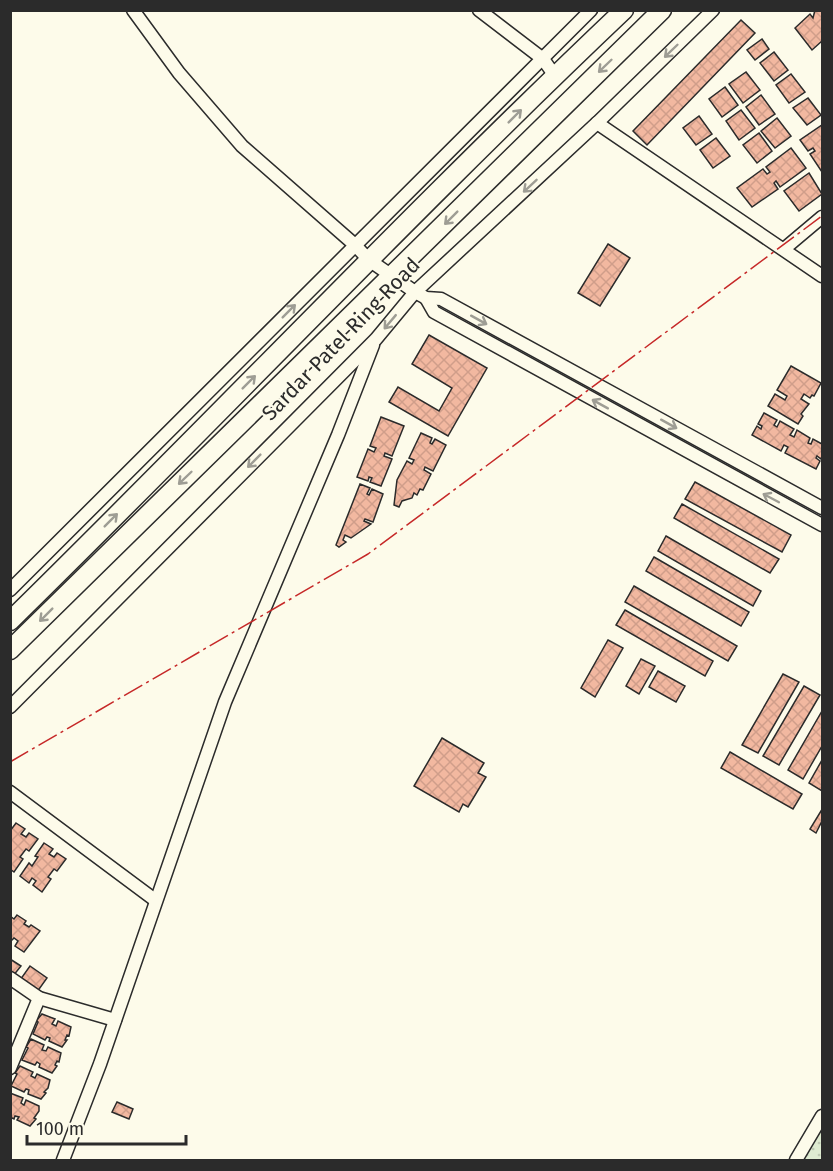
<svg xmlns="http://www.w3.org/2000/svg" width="833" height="1171" font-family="'Fira Sans',sans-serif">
	<defs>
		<pattern id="park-dots" width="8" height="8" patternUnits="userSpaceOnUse" patternTransform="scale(1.5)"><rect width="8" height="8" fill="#deebd1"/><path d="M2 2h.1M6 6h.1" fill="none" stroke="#bfcab4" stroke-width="1.8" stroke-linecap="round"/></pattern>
		<pattern id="building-cross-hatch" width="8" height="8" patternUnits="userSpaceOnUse" patternTransform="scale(1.5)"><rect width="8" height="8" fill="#f2b8a0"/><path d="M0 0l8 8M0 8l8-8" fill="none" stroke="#d09e8a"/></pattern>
	</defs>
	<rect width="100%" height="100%" fill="#fdfbea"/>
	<path fill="url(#park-dots)" stroke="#74746e" stroke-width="1.5" d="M822 1127V1160H802Z"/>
	<g fill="url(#building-cross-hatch)" stroke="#2b2b2b" stroke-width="1.5">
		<path d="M815 10H822V41L812 50 795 28 810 14 813 18Z"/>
		<path d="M741 20 755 33 647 145 633 131Z"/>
		<path d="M762 39 769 49 755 60 747 50Z"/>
		<path d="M774 52 788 70 774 81 760 63Z"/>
		<path d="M746 72 760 90 743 103 729 84Z"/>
		<path d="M791 74 805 92 789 103 776 85Z"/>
		<path d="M725 87 738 105 722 117 709 99Z"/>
		<path d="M761 95 775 114 759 125 746 107Z"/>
		<path d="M808 98 821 115 807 125 793 108Z"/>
		<path d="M741 110 755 128 739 140 726 121Z"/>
		<path d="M699 116 712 134 696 145 683 128Z"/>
		<path d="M777 118 791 136 775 148 761 131Z"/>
		<path d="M822 125V172L810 154 815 151 813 148 808 151 800 140Z"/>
		<path d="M759 133 772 151 757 163 743 145Z"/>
		<path d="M716 138 730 156 713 168 700 150Z"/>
		<path d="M791 148 806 168 780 187 776 181 774 183 778 189 752 207 737 188 763 169 767 174 770 172 766 167Z"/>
		<path d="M809 173 822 194 799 211 784 191Z"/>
		<path d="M608 244 630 258 600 306 578 293Z"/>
		<path d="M429 335 487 368 448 436 389 402 398 387 439 411 452 388 412 364Z"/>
		<path d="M791 366 821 383 814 396 812 395 810 398 804 394 801 399 809 404 801 414 803 416 798 424 768 406 775 394 785 400 787 396 777 390Z"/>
		<path d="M764 413 777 420 774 425 777 427 780 421 794 429 790 435 794 437 797 430 810 438 808 443 811 444 813 439 822 444V456L821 459 817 456 816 458 820 461 816 469 785 453 788 447 784 445 781 451 752 435 757 426 761 429 762 426 758 424Z"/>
		<path d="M381 417 404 426 392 456 385 453 384 456 392 459 381 486 370 482 372 478 369 477 368 481 357 477 368 449 374 452 376 448 370 446Z"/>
		<path d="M421 433 432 438 430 443 432 444 435 439 446 445 433 471 425 467 424 470 431 474 423 490 420 489 417 495 414 493 412 498 402 501 399 507 394 505 397 480 407 461 412 464 414 460 409 458Z"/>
		<path d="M695 482 791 535 782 552 685 499Z"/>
		<path d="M360 484 370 488 367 494 369 495 372 489 383 494 373 522 365 519 364 521 371 524 351 538 345 535 343 540 346 542 339 547 336 545Z"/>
		<path d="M682 504 779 559 770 573 674 518Z"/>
		<path d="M666 536 761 591 753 606 658 551Z"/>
		<path d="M654 557 749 612 741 626 646 571Z"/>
		<path d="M634 586 737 646 728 661 625 602Z"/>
		<path d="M625 610 713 661 705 676 616 625Z"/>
		<path d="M608 640 623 648 595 697 581 688Z"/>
		<path d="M641 659 655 666 639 694 626 686Z"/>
		<path d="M658 671 685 686 676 702 649 687Z"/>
		<path d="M783 674 799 682 758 753 742 745Z"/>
		<path d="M804 686 820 695 779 765 763 756Z"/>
		<path d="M822 711V746L803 779 788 770Z"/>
		<path d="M442 738 484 763 478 773 486 777 468 807 463 804 459 812 414 786Z"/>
		<path d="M730 752 802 794 793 809 721 768Z"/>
		<path d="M822 760V791L809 783Z"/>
		<path d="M821 811 822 812V821L816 833 810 829Z"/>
		<path d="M16 823 25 829 21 834 26 837 29 833 38 839 29 851 26 849 20 857 23 859 14 872 10 869V831Z"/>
		<path d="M44 843 53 849 49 854 54 857 57 853 66 859 57 871 54 869 48 877 51 879 42 892 33 885 36 881 32 878 29 883 20 876 29 863 32 866 38 857 35 856Z"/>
		<path d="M17 915 26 921 24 924 29 927 31 925 40 931 24 952 15 946 18 941 14 938 10 942V916L14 919Z"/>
		<path d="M10 959 21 966 13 976 10 974Z"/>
		<path d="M30 966 47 978 37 992 20 980Z"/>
		<path d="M42 1014 55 1019 52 1024 56 1026 58 1021 71 1027 69 1036 67 1035 65 1040H67L62 1047 49 1041 50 1038 47 1037 45 1040 33 1034 38 1022 36 1021Z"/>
		<path d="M31 1039 44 1045 42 1050 46 1051 48 1047 61 1053 59 1062 57 1061 55 1065 57 1066 52 1073 39 1067 40 1064 37 1062 35 1065 22 1060 28 1048 26 1047Z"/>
		<path d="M20 1066 33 1072 31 1076 35 1078 37 1074 50 1080 48 1088 44 1092 46 1093 41 1099 28 1094 29 1090 26 1089 24 1092 11 1086 17 1074 15 1073Z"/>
		<path d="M10 1093 23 1098 21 1103 24 1105 26 1100 39 1106V1111L34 1118 36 1119 30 1126 17 1120 19 1117 15 1116 14 1119 10 1117Z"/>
		<path d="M117 1102 133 1109 129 1119 112 1112Z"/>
	</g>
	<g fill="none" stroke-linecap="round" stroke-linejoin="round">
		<defs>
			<g id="minor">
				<path d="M133 10 179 73 242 146 355 245 369 260 415 292 426 298 441 299 822 508"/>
				<path d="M479 10 543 59 555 76"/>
				<path d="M597 123 822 276"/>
				<path d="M784 249 822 217"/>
				<path d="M426 298 434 312 822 525"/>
				<path d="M10 590 591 10"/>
				<path d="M10 707 376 339 415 292 597 123 713 10"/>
				<path d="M10 792 155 900"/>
				<path d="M10 978 39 998 115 1020"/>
				<path d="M10 1068 39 998"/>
				<path d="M63 1160 100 1064 225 702 338 435 373 345"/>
				<path d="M796 1160 822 1116"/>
			</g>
			<g id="highway">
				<path d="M10 621C216 419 414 209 624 10"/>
				<path d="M10 650 662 10"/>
			</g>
		</defs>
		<use href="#minor" stroke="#2b2b2b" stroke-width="15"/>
		<use href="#highway" stroke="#2b2b2b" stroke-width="21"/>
		<use href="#minor" stroke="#fdfbea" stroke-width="12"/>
		<use href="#highway" stroke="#fdfbea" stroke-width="18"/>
		<path stroke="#c62828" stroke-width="1.5" stroke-dasharray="21 4.5 3 4.5" stroke-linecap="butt" d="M10 762 368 554 822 216"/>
	</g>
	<defs><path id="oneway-shaft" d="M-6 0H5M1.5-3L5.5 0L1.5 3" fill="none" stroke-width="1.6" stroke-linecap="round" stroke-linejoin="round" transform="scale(1.5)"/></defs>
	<g stroke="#9e9d94">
		<use href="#oneway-shaft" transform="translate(671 51) rotate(136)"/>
		<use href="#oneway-shaft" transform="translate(605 66) rotate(136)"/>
		<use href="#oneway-shaft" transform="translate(515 116) rotate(-45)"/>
		<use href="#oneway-shaft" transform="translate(530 186) rotate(137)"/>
		<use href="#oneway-shaft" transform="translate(451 218) rotate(135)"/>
		<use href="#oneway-shaft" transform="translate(289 311) rotate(-45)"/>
		<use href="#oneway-shaft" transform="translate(479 320) rotate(29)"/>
		<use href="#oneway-shaft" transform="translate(390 322) rotate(130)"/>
		<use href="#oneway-shaft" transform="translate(249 382) rotate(-45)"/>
		<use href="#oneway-shaft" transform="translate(600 404) rotate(-151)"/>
		<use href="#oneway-shaft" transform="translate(669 424) rotate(29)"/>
		<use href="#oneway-shaft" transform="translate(254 461) rotate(135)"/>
		<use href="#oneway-shaft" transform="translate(185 478) rotate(136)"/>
		<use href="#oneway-shaft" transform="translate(771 498) rotate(-152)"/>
		<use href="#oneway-shaft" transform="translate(111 520) rotate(-45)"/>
		<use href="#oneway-shaft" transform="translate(46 615) rotate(135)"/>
	</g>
	<g text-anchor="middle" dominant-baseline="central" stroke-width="4.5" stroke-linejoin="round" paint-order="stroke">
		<g font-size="21" fill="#2b2b2b" stroke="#fdfbea">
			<text transform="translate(341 339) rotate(-46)">Sardar Patel Ring Road</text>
		</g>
	</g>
	<rect width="833" height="1171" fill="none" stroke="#2b2b2b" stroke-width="24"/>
	<path d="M27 1135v9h159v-9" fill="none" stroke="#2b2b2b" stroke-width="3"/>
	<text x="36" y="1135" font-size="18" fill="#2b2b2b" stroke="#fdfbea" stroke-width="4.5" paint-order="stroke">100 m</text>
</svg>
